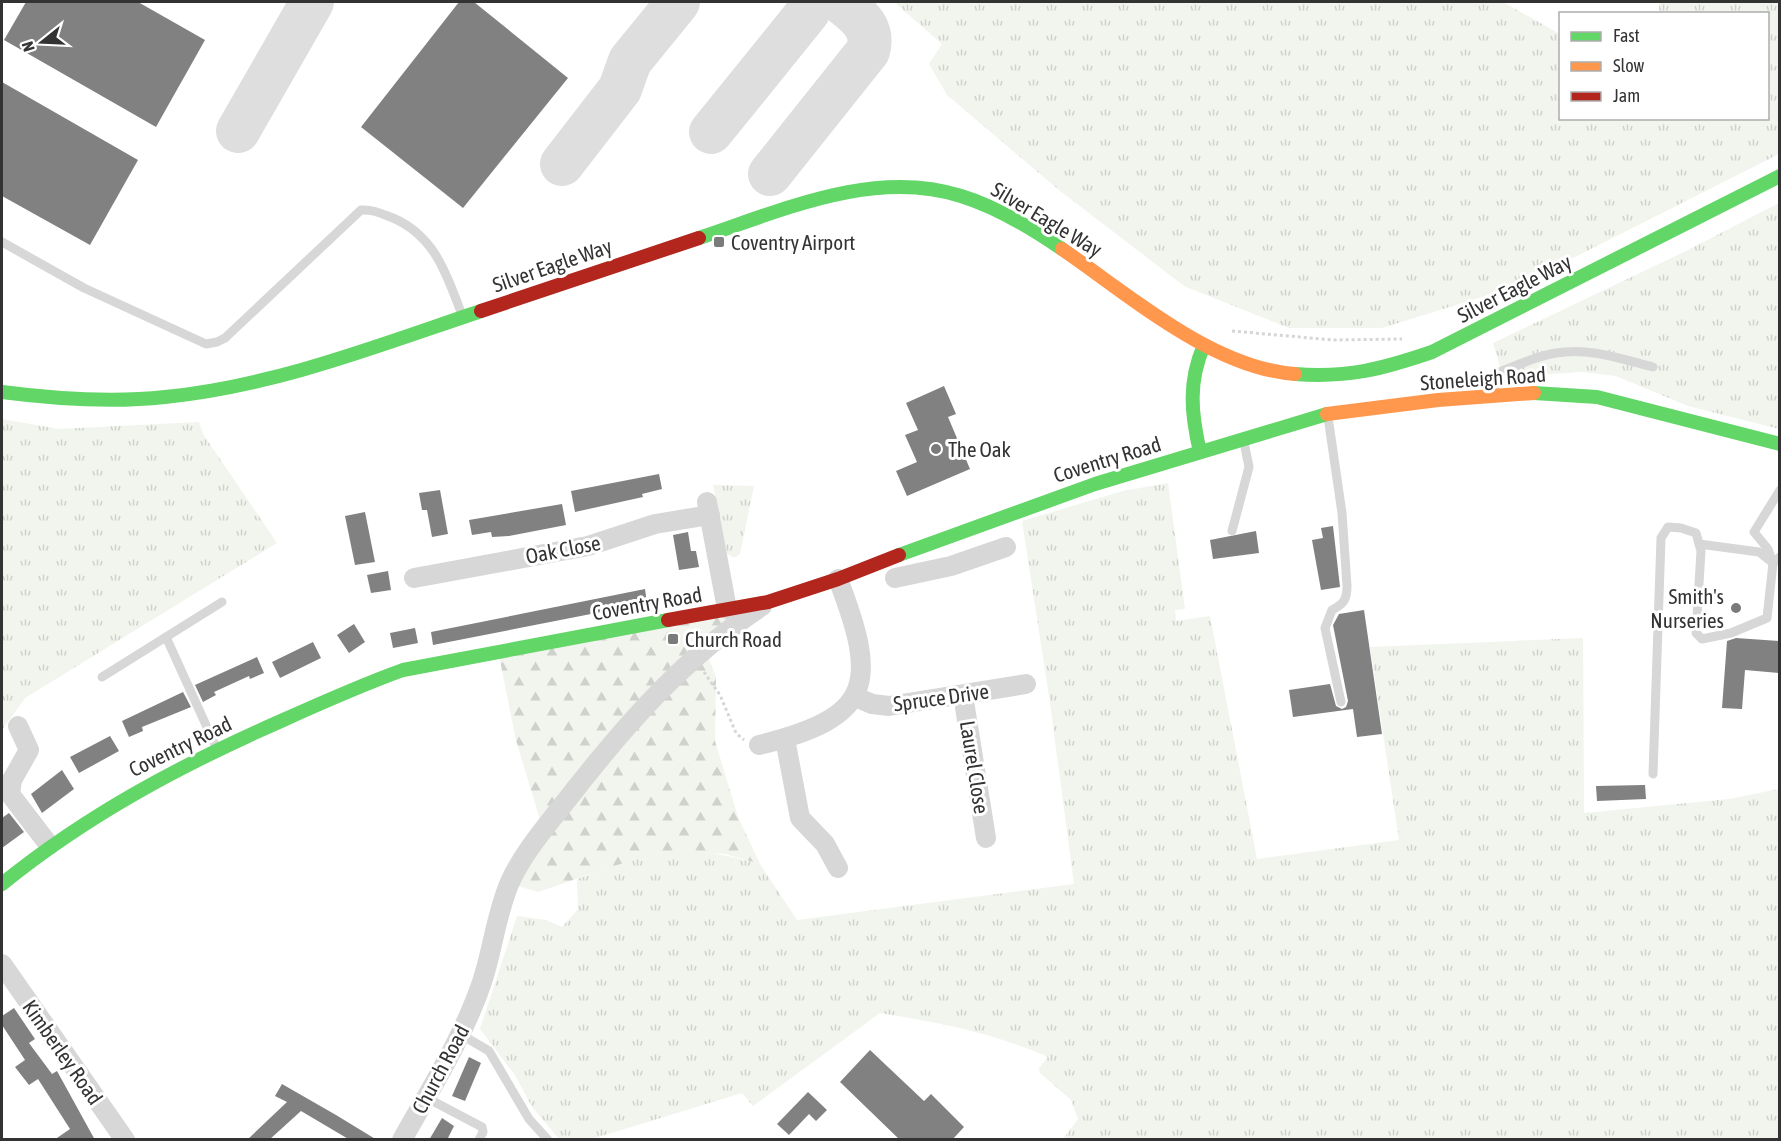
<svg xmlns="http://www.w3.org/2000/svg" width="1781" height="1141" font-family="'Asap Condensed',sans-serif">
	<defs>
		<pattern id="grass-tufts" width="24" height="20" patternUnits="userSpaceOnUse" patternTransform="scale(1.5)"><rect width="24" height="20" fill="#f1f5ed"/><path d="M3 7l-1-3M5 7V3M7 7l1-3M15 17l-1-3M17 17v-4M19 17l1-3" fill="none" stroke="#cfd2cc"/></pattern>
		<pattern id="forest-firs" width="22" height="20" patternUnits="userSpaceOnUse" patternTransform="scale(1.5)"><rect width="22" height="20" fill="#f1f5ed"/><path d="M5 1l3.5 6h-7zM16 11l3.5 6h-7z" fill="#cfd2cc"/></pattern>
	</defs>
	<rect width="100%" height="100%" fill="#fff"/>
	<g fill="url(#grass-tufts)">
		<path d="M894 2H1503L1560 34V118H1768V14L1659 13V2H1779V154L1571 259 1485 296 1382 328H1289L1184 286 1059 190 947 95 929 64 942 44Z"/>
		<path d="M1779 203V429L1688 406 1616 376 1582 372 1503 377 1493 343 1686 251Z"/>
		<path d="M2 419 59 429 199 422 203 434 277 543 25 698 2 730Z"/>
		<path d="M1168 483 1185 609 1175 610 1176 621 1210 616 1257 859 1399 840 1370 647 1583 638 1584 813 1729 799 1779 789V1139H1063L1078 1119 1071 1100 1040 1073 1039 1068 1048 1057C992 1032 940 1023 880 1013L753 1106 742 1093 592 1139H559L532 1107 515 1075 480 1029 517 916 546 920 562 927 578 909 577 879C604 870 650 850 678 850 706 850 733 857 760 864L797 920 1074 884 1049 696 1022 521 1123 491Z"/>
		<path d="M713 485 754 486 740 554 734 558 726 553Z"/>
	</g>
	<path fill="url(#forest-firs)" d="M768 602 705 648 716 677 715 741 738 817 760 864 725 854 677 850 632 860 538 892 518 886 543 830 516 740 498 651Z"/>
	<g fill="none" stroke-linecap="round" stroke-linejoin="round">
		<g stroke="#dedede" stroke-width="44">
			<path d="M238 131 312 2"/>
			<path d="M711 132 808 12 812 2"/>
			<path d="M562 164 620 89 630 61 678 2"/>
			<path d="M770 174 868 51C875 27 857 15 841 2"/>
		</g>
	</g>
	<g fill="#818181">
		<path d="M26 2H138L205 40 156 127 4 40Z"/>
		<path d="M459 2H474L568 78 463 208 361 127Z"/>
		<path d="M2 82 138 160 90 245 2 196Z"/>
		<path d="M944 386 956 414 948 417 970 469 907 496 896 471 917 462 905 435 918 430 906 403Z"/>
		<path d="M659 474 662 489 642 494 643 497 575 512 571 491Z"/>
		<path d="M440 490 448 534 432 537 427 510H422L419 493Z"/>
		<path d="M562 504 566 525 509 536 492 537 491 532 472 535 469 520Z"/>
		<path d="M365 512 375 562 355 565 345 516Z"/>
		<path d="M1333 526 1340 587 1321 590 1312 540 1323 538 1321 528Z"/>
		<path d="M1256 531 1259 553 1213 559 1210 540Z"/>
		<path d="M688 532 691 551H696L699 567 679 570 673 535Z"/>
		<path d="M388 571 391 590 371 593 367 575Z"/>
		<path d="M645 589 647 603 433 645 431 632Z"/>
		<path d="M1364 610 1382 734 1357 737 1353 709 1293 717 1289 690 1330 684 1336 706 1342 709 1346 707 1348 701 1333 625 1339 614Z"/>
		<path d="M354 624 365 642 349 653 337 635Z"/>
		<path d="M415 628 418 643 393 648 390 633Z"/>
		<path d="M1736 638 1779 641V673L1745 670 1742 709 1722 708 1727 641Z"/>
		<path d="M313 642 321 658 280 678 272 662Z"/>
		<path d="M257 657 264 673 250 679 249 676 214 692 216 695 203 702 195 685Z"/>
		<path d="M183 692 191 707 142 727 143 731 129 737 122 721Z"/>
		<path d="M110 736 119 751 79 773 70 757Z"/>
		<path d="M62 770 74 789 42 813 31 794Z"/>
		<path d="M1645 785 1646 799 1597 801 1596 786Z"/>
		<path d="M9 813 24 832 2 848V818Z"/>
		<path d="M14 1008 35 1039 29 1043 52 1074 57 1071 95 1140H54L70 1129 38 1079 29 1085 15 1067 25 1060 2 1025V1016Z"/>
		<path d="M870 1050 924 1101 931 1094 964 1127 952 1140H900L840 1082Z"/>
		<path d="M469 1057 481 1063 465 1101 452 1096Z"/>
		<path d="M282 1084 336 1115 377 1140H350L301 1111 269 1140H247L287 1102 275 1096Z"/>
		<path d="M808 1092 827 1110 816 1121 809 1114 789 1135 777 1124Z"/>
		<path d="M442 1118 454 1126 447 1140H429Z"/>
	</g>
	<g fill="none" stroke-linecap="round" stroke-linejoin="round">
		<g stroke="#d6d6d6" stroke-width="3" stroke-dasharray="3 3" stroke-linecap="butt">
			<path d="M1232 331 1333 340 1402 339"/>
			<path d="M704 672 720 695 736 733 744 740"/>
		</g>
		<g stroke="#d7d7d7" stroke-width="9">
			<path d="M2 242 84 288 206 344 217 342 225 338 361 210C373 209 382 214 393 218 435 236 447 275 462 315"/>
			<path d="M1495 393 1494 374C1514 367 1535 356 1556 353 1589 347 1621 359 1653 367"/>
			<path d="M1328 417 1342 513 1347 586C1347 599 1344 604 1332 610L1325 628 1341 702"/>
			<path d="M1232 531 1249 467 1244 442"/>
			<path d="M1699 544 1759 552 1773 563"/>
			<path d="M1773 563 1768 549 1754 532 1780 490"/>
			<path d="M166 637 216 747"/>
			<path d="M102 677 222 602"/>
			<path d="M1653 774 1661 538 1668 527 1681 528 1696 533 1701 551 1696 633 1702 639 1731 633 1767 618 1773 563 1780 557"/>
			<path d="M460 1034 489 1051 529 1119 548 1140"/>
			<path d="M427 1098 482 1127 483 1132 479 1140"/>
		</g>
		<g stroke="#d7d7d7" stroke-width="20">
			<path d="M707 502 727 609"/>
			<path d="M414 578 588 546 655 524 710 515"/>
			<path d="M895 578 951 566 1006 547"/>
			<path d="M963 695 986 838"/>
			<path d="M856 697 872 704 889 706 1026 684"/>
			<path d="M18 726 29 750 12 780 10 794 49 845"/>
			<path d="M785 739 800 818 825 844 838 868"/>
			<path d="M759 745C874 717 878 683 838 579"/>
			<path d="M2 964 125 1140"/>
			<path d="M402 1140C431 1088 463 1038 482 982 493 949 496 914 510 882 524 851 549 823 570 796 626 724 685 657 762 606"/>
		</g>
		<g stroke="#63d668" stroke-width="14">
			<path d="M699 238C781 211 873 168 961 196 997 207 1030 227 1062 249"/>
			<path d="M1295 374C1349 378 1382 369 1432 352L1780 176"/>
			<path d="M2 392C56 399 111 403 165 397 275 386 377 346 481 311"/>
			<path d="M1534 393 1597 397 1780 444"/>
			<path d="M1200 452C1191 413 1188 382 1204 345"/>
			<path d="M899 555 1095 484 1327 414"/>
			<path d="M2 884C87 815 181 765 281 721 321 703 361 685 403 670L668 620"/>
		</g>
		<g stroke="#ff974d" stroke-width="14">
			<path d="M1062 249C1128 294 1212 368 1295 374"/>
			<path d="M1327 414 1438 400 1534 393"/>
		</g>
		<g stroke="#b3261e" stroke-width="14">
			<path d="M481 311 699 238"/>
			<path d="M668 620 768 602 838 579 899 555"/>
		</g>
	</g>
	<g fill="#7a7a7a" stroke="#fff" stroke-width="2">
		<rect x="713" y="236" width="12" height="12" rx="3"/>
		<circle cx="936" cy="449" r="6"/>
		<circle cx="1736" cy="608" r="6"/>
		<rect x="667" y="633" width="12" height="12" rx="3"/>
	</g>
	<g text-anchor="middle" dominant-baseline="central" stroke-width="6" stroke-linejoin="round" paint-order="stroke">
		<g font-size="21" fill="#333" stroke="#fff">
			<text transform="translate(1047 219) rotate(31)">Silver Eagle Way</text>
			<text transform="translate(552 265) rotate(-19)">Silver Eagle Way</text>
			<text transform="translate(1514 288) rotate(-27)">Silver Eagle Way</text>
			<text transform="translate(1483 378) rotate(-4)">Stoneleigh Road</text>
			<text transform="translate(1107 459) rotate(-17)">Coventry Road</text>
			<text transform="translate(563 549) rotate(-11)">Oak Close</text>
			<text transform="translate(647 603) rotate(-10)">Coventry Road</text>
			<text transform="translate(941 697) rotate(-8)">Spruce Drive</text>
			<text transform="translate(180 746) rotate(-26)">Coventry Road</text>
			<text transform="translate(975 767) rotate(81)">Laurel Close</text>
			<text transform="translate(63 1052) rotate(55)">Kimberley Road</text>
			<text transform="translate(440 1069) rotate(-62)">Church Road</text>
		</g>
		<g font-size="21" fill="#333" stroke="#fff" text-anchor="start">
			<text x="731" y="242">Coventry Airport</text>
			<text x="948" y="449">The Oak</text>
			<text x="1724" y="596" text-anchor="end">Smith's<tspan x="1724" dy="24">Nurseries</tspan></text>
			<text x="685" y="639">Church Road</text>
		</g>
	</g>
	<rect width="1781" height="1141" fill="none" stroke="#333333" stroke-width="6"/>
	<rect x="1559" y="12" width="210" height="108" fill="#ffffff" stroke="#adadad" stroke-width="1.5"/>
	<rect x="1571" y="32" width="30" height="9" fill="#63d668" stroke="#adadad" stroke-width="1.5"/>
	<text x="1613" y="42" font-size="18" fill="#333333">Fast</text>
	<rect x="1571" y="62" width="30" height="9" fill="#ff974d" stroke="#adadad" stroke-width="1.5"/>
	<text x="1613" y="72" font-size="18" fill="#333333">Slow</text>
	<rect x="1571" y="92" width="30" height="9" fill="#b3261e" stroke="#adadad" stroke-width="1.5"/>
	<text x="1613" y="102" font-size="18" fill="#333333">Jam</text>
	<g transform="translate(42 42) rotate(252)" stroke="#ffffff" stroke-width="4.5" paint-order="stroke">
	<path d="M0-4.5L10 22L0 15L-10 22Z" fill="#333333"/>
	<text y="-9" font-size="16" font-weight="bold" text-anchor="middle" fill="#333333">N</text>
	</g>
</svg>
